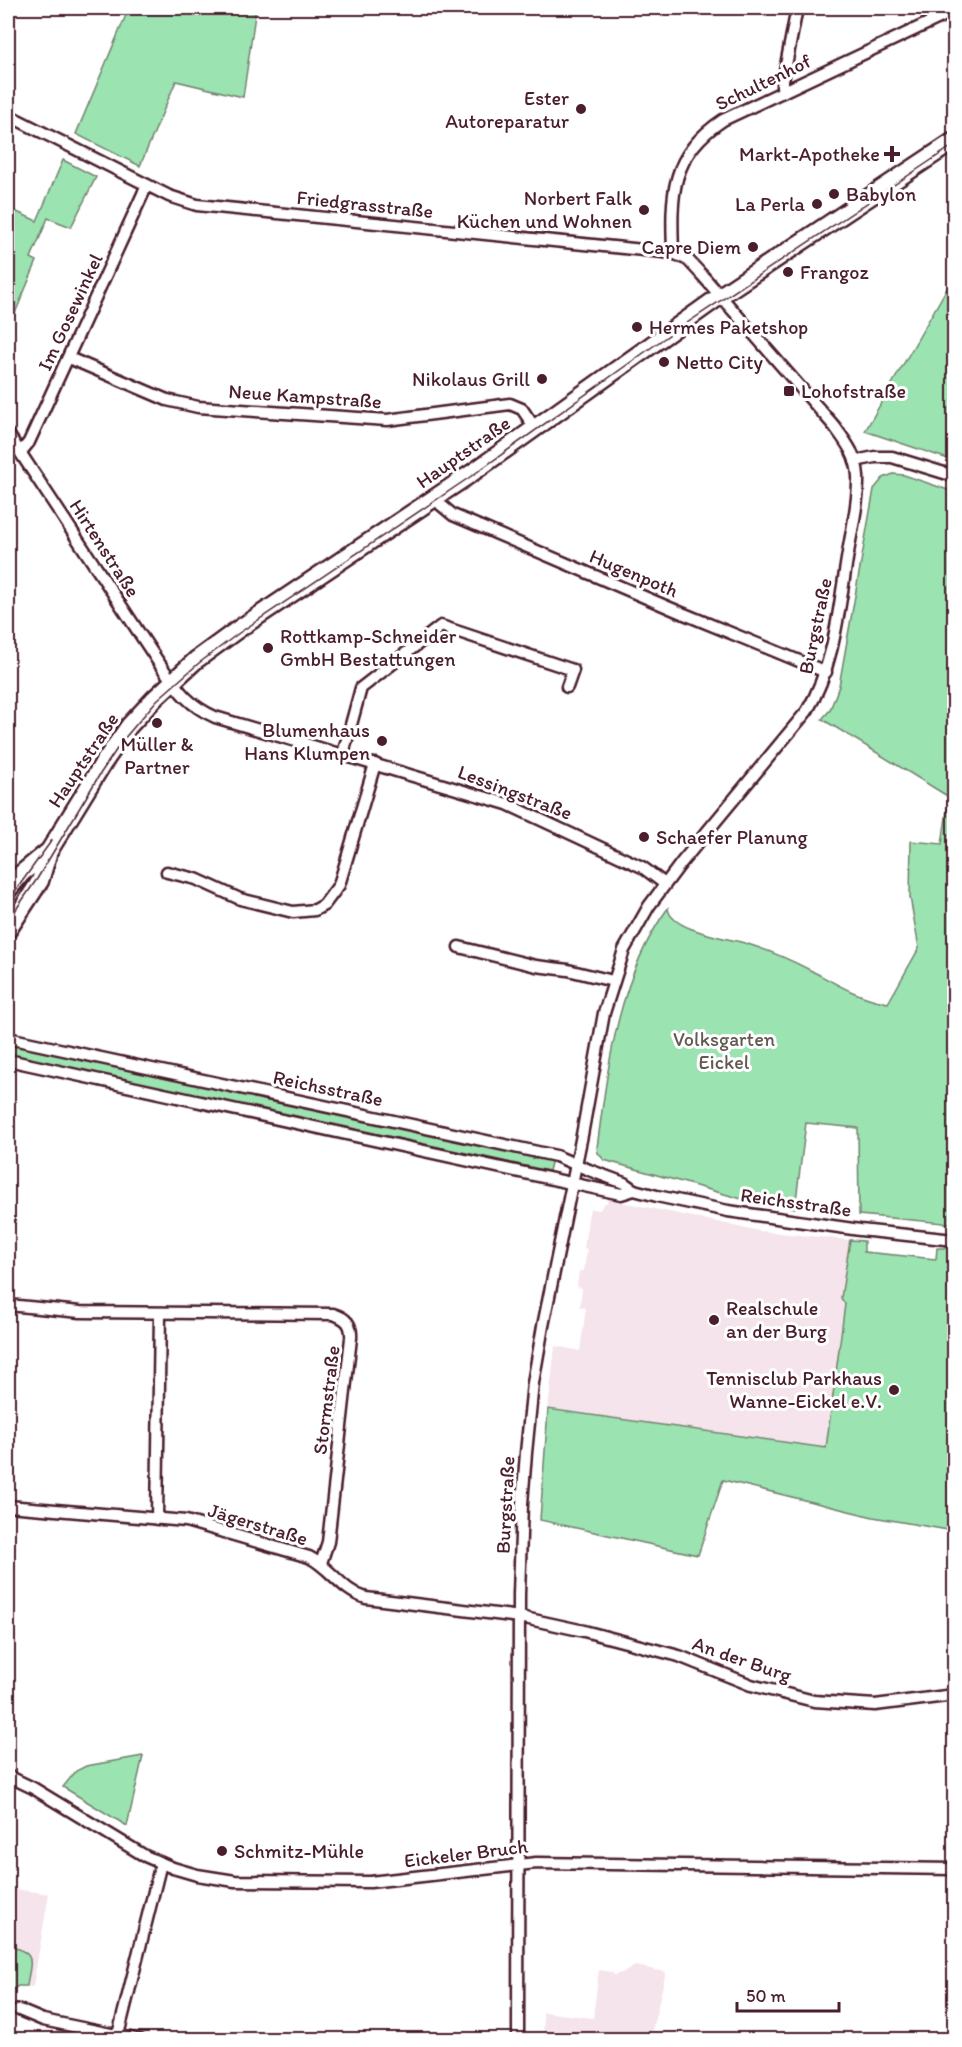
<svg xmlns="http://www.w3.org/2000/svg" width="962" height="2047" font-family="Itim,sans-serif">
	<rect width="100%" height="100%" fill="#fff"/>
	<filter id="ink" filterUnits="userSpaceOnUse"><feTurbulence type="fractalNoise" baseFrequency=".0167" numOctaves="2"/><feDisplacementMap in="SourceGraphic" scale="12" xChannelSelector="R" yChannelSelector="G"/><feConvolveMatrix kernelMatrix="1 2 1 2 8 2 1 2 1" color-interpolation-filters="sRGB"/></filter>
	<g filter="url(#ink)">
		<g fill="#f5e4eb">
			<path d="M366 8H435L433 17Z"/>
			<path d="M607 1199 760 1231 850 1240 841 1298 845 1304 826 1448 548 1409 555 1346 580 1351 586 1308 580 1307 582 1288 577 1287 579 1271H584L587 1249 584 1248 588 1219 590 1209 600 1210 604 1203H607Z"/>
			<path d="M8 1888 49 1894 33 1986 30 1987 27 1986 31 1961 25 1951 8 1944Z"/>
			<path d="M635 1966 666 1972 650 2039H544L543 2012 593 2018 599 1970 612 1972 614 1975 625 1972Z"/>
		</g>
		<g fill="#9be3b1" stroke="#72816e" stroke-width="1.5">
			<path d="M129 8H256L243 97 176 81 140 166 76 134Z"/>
			<path d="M63 160 96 177 71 227 48 218 31 258 37 261 8 330V208L37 221Z"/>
			<path d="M954 276V461L865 431Z"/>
			<path d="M893 474 904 475 954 492V1224L859 1215 858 1128 806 1123 795 1208 756 1203 604 1160 598 1153 597 1148C608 1065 618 977 668 908 670 931 729 938 748 944 770 951 791 960 812 971 840 986 857 997 888 1003L919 948 910 897 911 841 942 844 949 797 822 719 830 710 839 686 874 489 883 478Z"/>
			<path d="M8 1042 552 1159 549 1171 8 1055Z"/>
			<path d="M850 1240 864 1241V1252L936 1259 937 1248H954V1531L873 1517 723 1480 698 1555 540 1520 548 1409 826 1448 845 1304 841 1298Z"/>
			<path d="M143 1756 127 1826 63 1787 76 1771 86 1766Z"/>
			<path d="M8 1944C37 1956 31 1957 27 1986H18L8 1992Z"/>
		</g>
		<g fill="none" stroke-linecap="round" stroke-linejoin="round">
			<defs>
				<g id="street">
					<path d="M783 92 782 86 797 8"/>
					<path d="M8 115 169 196 197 205 673 253 688 260 702 275 835 427C846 442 857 456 858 476 859 501 852 528 848 553 839 606 835 665 807 711L682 862 649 906 624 950 604 1013 582 1135 543 1326 533 1383 526 1453 522 1504 519 1594 518 2040"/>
					<path d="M673 253C671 194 670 155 723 120L954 11"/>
					<path d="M69 358 167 400 198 407 387 420 510 404 522 409 535 428"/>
					<path d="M8 434 159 663C177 688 186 704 215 717L507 804 642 867 665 884"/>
					<path d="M21 452 29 442 147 185"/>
					<path d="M855 461 875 457H892L954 476"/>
					<path d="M435 497 441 505 453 515 677 611 826 672"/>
					<path d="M343 754 361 688 441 626 573 670 567 687"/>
					<path d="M167 872 196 879 240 899 293 912 315 910 324 905 339 885 375 764"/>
					<path d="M459 947 536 966 568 970 613 981"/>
					<path d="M8 1038 556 1156 589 1170 624 1183 634 1190 657 1196 728 1211 860 1230 954 1240"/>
					<path d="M8 1060 621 1194 634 1190"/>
					<path d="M8 1305 80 1312 333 1314C346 1318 352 1324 351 1338L328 1542 321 1563"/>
					<path d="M8 1506 186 1521 309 1557C331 1568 342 1591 366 1598L520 1617 584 1631 679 1656 751 1685 814 1701 875 1705 954 1695"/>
					<path d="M157 1519 160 1314"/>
					<path d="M8 1776 33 1788 145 1856 173 1868 197 1875 235 1881 370 1882 536 1863 954 1869"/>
					<path d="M19 2010 43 2020 140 2040"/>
					<path d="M118 2035 161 1863"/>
				</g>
				<g id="secondary">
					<path d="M8 890 22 873 49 851 102 765 129 726 155 698 196 660 237 630 472 473 720 296 954 141"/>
					<path d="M8 930 40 881 49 851"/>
				</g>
			</defs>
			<use href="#street" stroke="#4a1f2b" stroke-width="15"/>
			<use href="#secondary" stroke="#4a1f2b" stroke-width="21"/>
			<use href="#street" stroke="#fff" stroke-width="10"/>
			<use href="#secondary" stroke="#fff" stroke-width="16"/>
			<g stroke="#4a1f2b" stroke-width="1.5">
				<path d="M8 901 52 840"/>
				<path d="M8 921 37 879 100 774 123 740 157 700 199 663 239 633 473 475 666 337 954 145"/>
			</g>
		</g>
	</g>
	<g fill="#4a1f2b" stroke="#fff" stroke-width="2">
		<circle cx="581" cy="109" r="6"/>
		<path d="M889 145h6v6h6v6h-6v6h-6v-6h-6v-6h6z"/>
		<circle cx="834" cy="194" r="6"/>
		<circle cx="817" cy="204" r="6"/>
		<circle cx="644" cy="210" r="6"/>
		<circle cx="753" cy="247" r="6"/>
		<circle cx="788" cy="272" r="6"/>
		<circle cx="637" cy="327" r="6"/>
		<circle cx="664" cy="362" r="6"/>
		<circle cx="542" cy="379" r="6"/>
		<rect x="783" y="385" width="12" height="12" rx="3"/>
		<circle cx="268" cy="648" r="6"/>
		<circle cx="157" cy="723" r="6"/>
		<circle cx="382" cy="741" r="6"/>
		<circle cx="644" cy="837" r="6"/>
		<circle cx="714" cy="1320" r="6"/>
		<circle cx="894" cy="1390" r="6"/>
		<circle cx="222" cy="1851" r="6"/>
	</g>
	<g text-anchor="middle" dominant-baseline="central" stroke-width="6" stroke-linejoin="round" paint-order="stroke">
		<g font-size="20" fill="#4a1f2b" stroke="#fff">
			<text transform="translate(763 82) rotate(-26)">Schultenhof</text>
			<text transform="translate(365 204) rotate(6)">Friedgrasstraße</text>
			<text transform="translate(70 312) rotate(-65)">Im Gosewinkel</text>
			<text transform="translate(305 396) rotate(4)">Neue Kampstraße</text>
			<text transform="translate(463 452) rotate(-35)">Hauptstraße</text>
			<text transform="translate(105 548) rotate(57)">Hirtenstraße</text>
			<text transform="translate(634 573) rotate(23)">Hugenpoth</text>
			<text transform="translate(815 626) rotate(-78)">Burgstraße</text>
			<text transform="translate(83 760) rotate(-56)">Hauptstraße</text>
			<text transform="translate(515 792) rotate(21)">Lessingstraße</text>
			<text transform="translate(328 1088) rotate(12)">Reichsstraße</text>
			<text transform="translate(796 1202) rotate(8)">Reichsstraße</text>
			<text transform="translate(326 1400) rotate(-83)">Stormstraße</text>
			<text transform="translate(505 1505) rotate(-87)">Burgstraße</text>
			<text transform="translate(258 1524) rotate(17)">Jägerstraße</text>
			<text transform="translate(742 1659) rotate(19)">An der Burg</text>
			<text transform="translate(466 1853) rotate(-7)">Eickeler Bruch</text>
		</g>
		<g font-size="20" fill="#4a1f2b" stroke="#fff" text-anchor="start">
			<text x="569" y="98" text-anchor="end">Ester<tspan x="569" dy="23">Autoreparatur</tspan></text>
			<text x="880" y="154" text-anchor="end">Markt-Apotheke</text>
			<text x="846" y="194">Babylon</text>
			<text x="632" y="198" text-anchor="end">Norbert Falk<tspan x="632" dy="23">Küchen und Wohnen</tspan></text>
			<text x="805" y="204" text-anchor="end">La Perla</text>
			<text x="741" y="247" text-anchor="end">Capre Diem</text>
			<text x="800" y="272">Frangoz</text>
			<text x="649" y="327">Hermes Paketshop</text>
			<text x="676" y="362">Netto City</text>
			<text x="530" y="379" text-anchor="end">Nikolaus Grill</text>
			<text x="801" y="391">Lohofstraße</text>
			<text x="280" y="636">Rottkamp-Schneider<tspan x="280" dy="23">GmbH Bestattungen</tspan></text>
			<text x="370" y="730" text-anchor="end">Blumenhaus<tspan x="370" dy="23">Hans Klumpen</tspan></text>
			<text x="157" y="744" text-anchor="middle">Müller &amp;<tspan x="157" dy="23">Partner</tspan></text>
			<text x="656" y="837">Schaefer Planung</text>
			<text x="726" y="1308">Realschule<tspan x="726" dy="23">an der Burg</tspan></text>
			<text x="882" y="1378" text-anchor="end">Tennisclub Parkhaus<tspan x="882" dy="23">Wanne-Eickel e.V.</tspan></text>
			<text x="234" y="1851">Schmitz-Mühle</text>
		</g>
		<g font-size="20" fill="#625a53" stroke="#fff">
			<text x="724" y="1039">Volksgarten<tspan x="724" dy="23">Eickel</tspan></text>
		</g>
	</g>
	<rect width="962" height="2047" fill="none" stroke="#fff" stroke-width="30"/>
	<rect x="15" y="15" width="932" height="2017" fill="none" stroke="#4a1f2b" stroke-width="2" filter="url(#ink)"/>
	<path d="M737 2002v9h102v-9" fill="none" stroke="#4a1f2b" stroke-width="3"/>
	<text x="746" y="2002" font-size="18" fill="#4a1f2b" stroke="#ffffff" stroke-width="4.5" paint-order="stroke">50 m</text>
</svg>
